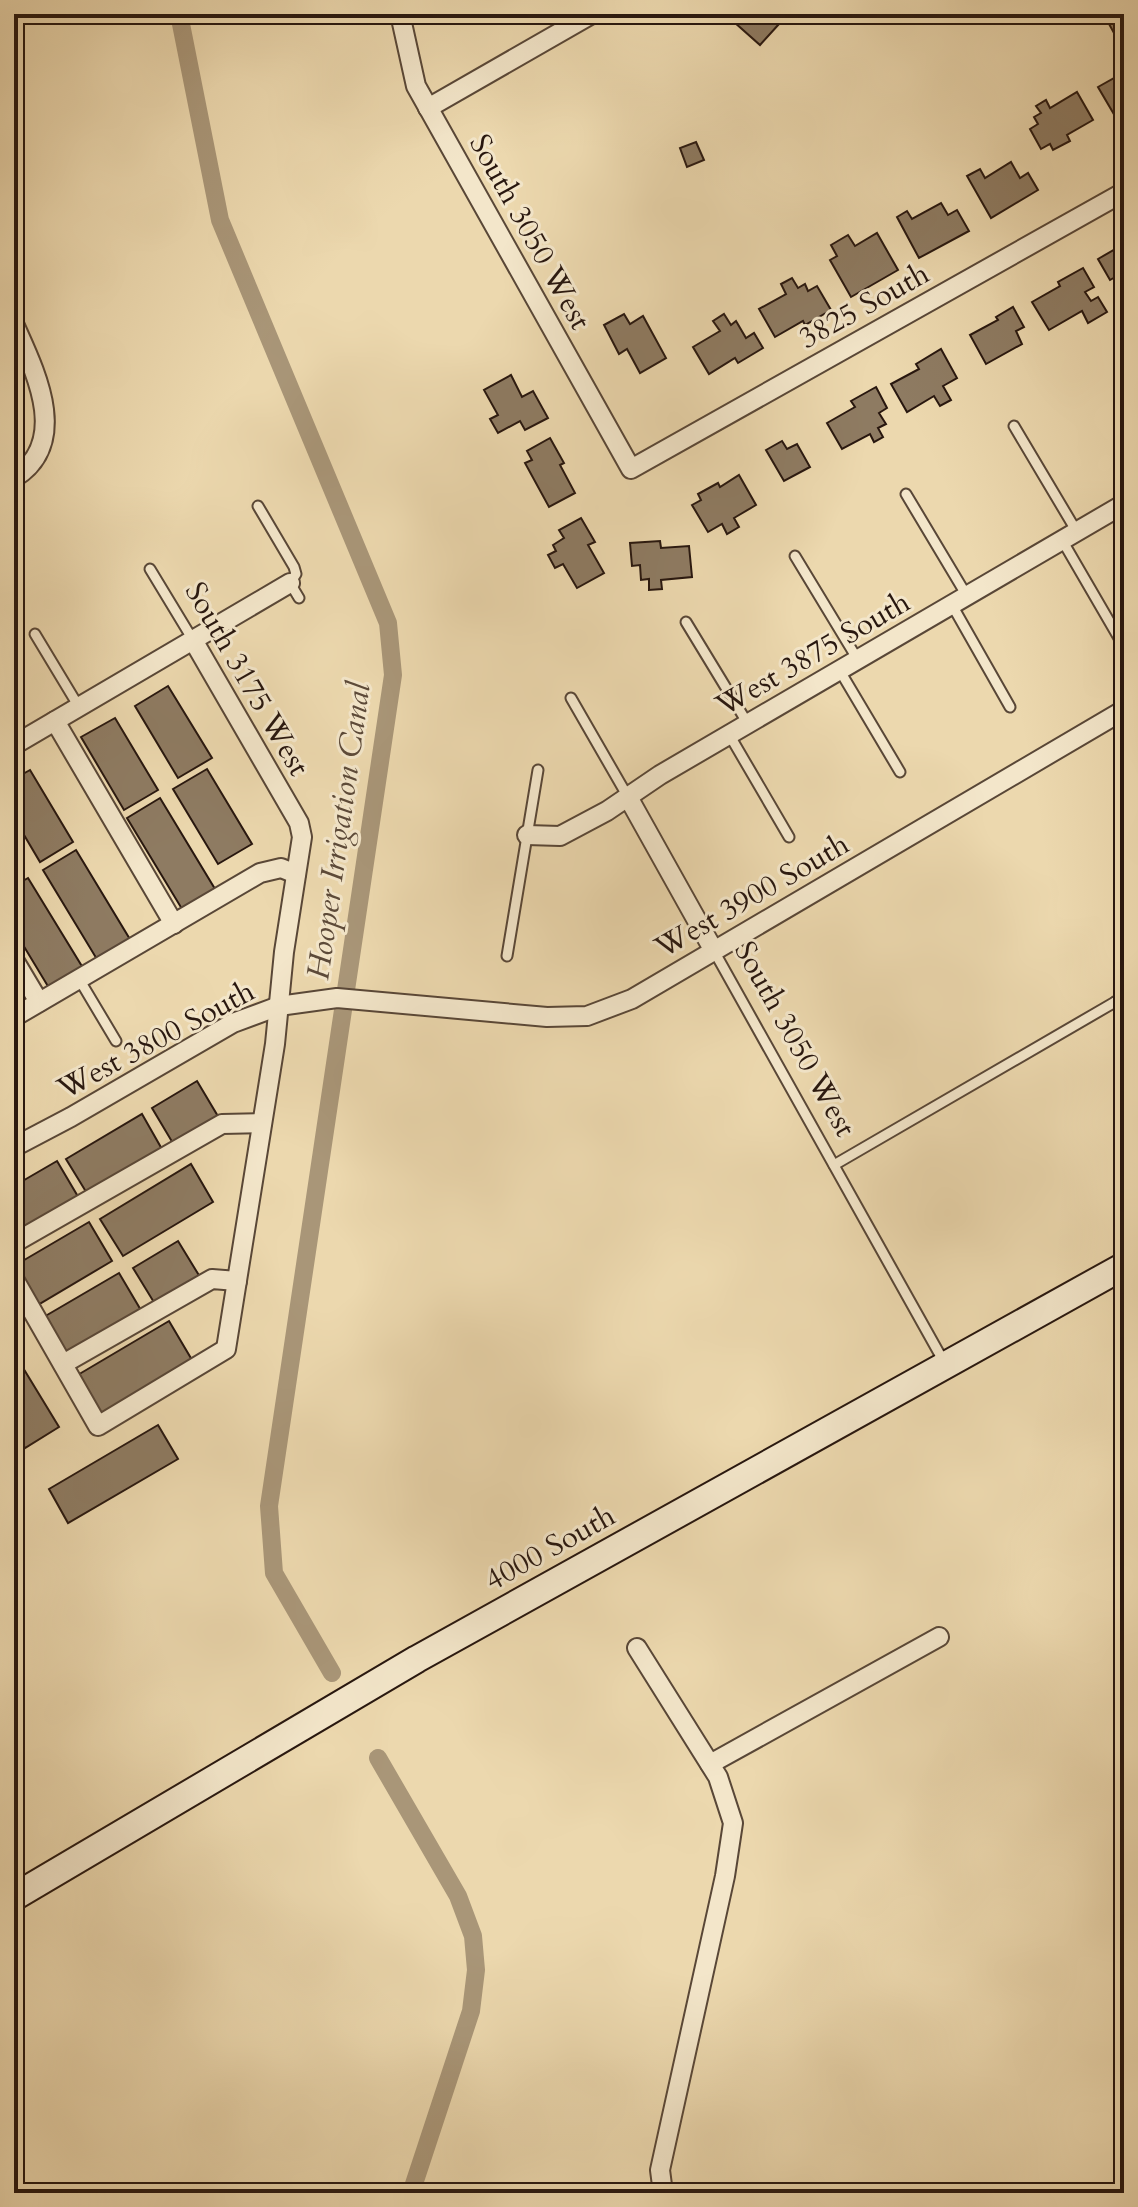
<svg xmlns="http://www.w3.org/2000/svg" width="1138" height="2207" font-family="Cardo,serif">
	<rect width="100%" height="100%" fill="#ecd8ae"/>
	<filter id="stains"><feTurbulence type="fractalNoise" baseFrequency=".0025" numOctaves="4"/><feColorMatrix values="0 0 0 0 .2 0 0 0 0 .09 0 0 0 0 .02 0 0 0 .5 -.17"/></filter>
	<radialGradient id="worn" r=".72"><stop offset=".6" stop-color="#630" stop-opacity="0"/><stop offset="1" stop-color="#630" stop-opacity=".3"/></radialGradient>
	<g fill="none" stroke-linecap="round" stroke-linejoin="round">
		<g stroke="#a99678" stroke-width="18">
			<path d="M179 14 220 220 388 623 393 675 269 1506 274 1573 332 1673"/>
			<path d="M378 1758 458 1896 473 1936 476 1970 471 2011 411 2193"/>
		</g>
	</g>
	<g fill="#8e7b62" stroke="#28170f" stroke-width="2">
		<path d="M725 14H767L779 24 760 45Z"/>
		<path d="M1124 16V42L1120 44 1109 24Z"/>
		<path d="M1124 60V128H1122L1098 87 1121 74 1116 65Z"/>
		<path d="M1077 92 1093 120 1067 135 1070 141 1053 150 1050 144 1041 149 1030 129 1038 124 1034 117 1041 113 1036 106 1046 100 1050 108Z"/>
		<path d="M696 142 704 160 687 167 680 148Z"/>
		<path d="M1011 162 1020 178 1028 173 1038 190 991 218 967 176 980 169 985 178Z"/>
		<path d="M941 203 948 215 957 210 969 231 919 258 897 217 907 211 912 219Z"/>
		<path d="M877 233 898 270 851 297 830 260 837 256 831 245 848 235 855 246Z"/>
		<path d="M1124 244V283L1119 275 1110 280 1098 259Z"/>
		<path d="M1083 268 1094 287 1085 292 1091 301 1098 297 1107 312 1088 323 1082 311 1049 330 1032 302 1060 286 1058 282Z"/>
		<path d="M792 278 798 288 805 284 808 291 817 286 831 310 805 325 803 321 775 337 759 309 786 294 781 284Z"/>
		<path d="M1013 307 1024 327 1016 331 1022 344 986 364 970 335 998 320 996 317Z"/>
		<path d="M624 314 630 324 643 316 666 358 640 373 627 349 619 354 604 325Z"/>
		<path d="M724 314 731 325 736 321 746 338 754 333 763 348 738 363 735 358 709 374 693 347 720 331 713 321Z"/>
		<path d="M941 349 957 378 943 386 951 400 940 406 934 396 907 412 891 384 919 369 916 364Z"/>
		<path d="M511 375 522 397 533 391 548 418 525 430 520 421 498 433 490 419 498 415 484 390Z"/>
		<path d="M876 387 887 408 879 413 886 424 878 428 883 437 874 442 870 434 842 449 827 423 855 407 851 401Z"/>
		<path d="M550 438 564 463 560 465 575 493 549 507 525 463 532 460 527 451Z"/>
		<path d="M782 441 787 449 797 444 810 467 784 481 766 450Z"/>
		<path d="M739 475 756 505 734 518 739 527 727 534 722 524 708 532 692 505 701 500 698 494 718 483 720 487Z"/>
		<path d="M581 518 595 542 588 545 604 573 577 588 563 564 555 568 548 555 556 551 553 545 564 538 559 530Z"/>
		<path d="M660 541 661 548 689 546 692 577 661 580 662 589 649 590V579L641 580 640 565 632 566 630 543Z"/>
		<path d="M168 686 212 758 178 778 135 706Z"/>
		<path d="M115 718 158 790 124 810 81 737Z"/>
		<path d="M207 769 252 844 218 864 173 789Z"/>
		<path d="M30 770 73 842 40 862 14 818V779Z"/>
		<path d="M160 798 215 889 182 909 127 818Z"/>
		<path d="M76 850 131 941 98 961 43 870Z"/>
		<path d="M28 878 83 968 49 988 14 930V886Z"/>
		<path d="M197 1081 219 1118 174 1145 152 1108Z"/>
		<path d="M142 1114 163 1151 88 1195 66 1159Z"/>
		<path d="M57 1161 80 1200 14 1239V1186Z"/>
		<path d="M191 1164 213 1202 123 1256 100 1219Z"/>
		<path d="M89 1222 112 1261 36 1306 14 1266Z"/>
		<path d="M178 1241 200 1277 155 1304 133 1268Z"/>
		<path d="M119 1273 142 1312 65 1357 42 1318Z"/>
		<path d="M169 1321 192 1360 99 1415 76 1376Z"/>
		<path d="M14 1353 59 1427 25 1448 14 1429Z"/>
		<path d="M158 1425 178 1459 68 1523 49 1489Z"/>
	</g>
	<g fill="none" stroke-linecap="round" stroke-linejoin="round">
		<defs>
			<g id="lane">
				<path d="M1122 359 1124 362"/>
				<path d="M1014 426 1077 532"/>
				<path d="M906 494 967 596"/>
				<path d="M258 506 294 567 296 574 290 583 299 598"/>
				<path d="M1062 540 1123 645"/>
				<path d="M795 556 858 660"/>
				<path d="M150 569 193 640"/>
				<path d="M952 605 1010 707"/>
				<path d="M686 622 748 724"/>
				<path d="M35 634 79 707"/>
				<path d="M840 671 900 772"/>
				<path d="M571 698 628 797"/>
				<path d="M730 736 789 837"/>
				<path d="M714 951 944 1362"/>
				<path d="M507 956 538 770"/>
				<path d="M79 979 116 1041"/>
				<path d="M1124 996 1115 1002 1124 1017"/>
				<path d="M834 1165 1115 1002"/>
			</g>
			<g id="street">
				<path d="M400 14 416 86 631 469 1124 192"/>
				<path d="M428 108 592 14"/>
				<path d="M14 324C34 369 72 442 14 478"/>
				<path d="M55 721 174 924"/>
				<path d="M14 745 290 583"/>
				<path d="M628 797 714 951"/>
				<path d="M527 835 560 836 607 811 660 775 1124 504"/>
				<path d="M14 960 39 1002"/>
				<path d="M14 1017 260 873 281 868 296 874"/>
				<path d="M14 1147 71 1117 233 1023 279 1006 337 998 547 1017 587 1016 632 999 1124 710"/>
				<path d="M14 1243 222 1124 262 1123"/>
				<path d="M14 1279 98 1426 226 1349 275 1044 284 952 302 837 299 823 193 640"/>
				<path d="M63 1364 212 1279 237 1281"/>
				<path d="M637 1648 718 1777 733 1823 725 1876 660 2170 663 2193"/>
				<path d="M710 1764 939 1637"/>
			</g>
			<path id="secondary" d="M14 1897 417 1659 1124 1266"/>
		</defs>
		<use href="#lane" stroke="#594737" stroke-width="13"/>
		<use href="#street" stroke="#594737" stroke-width="22"/>
		<use href="#secondary" stroke="#28170f" stroke-width="30"/>
		<use href="#lane" stroke="#f3e6ca" stroke-width="9"/>
		<use href="#street" stroke="#f3e6ca" stroke-width="18"/>
		<use href="#secondary" stroke="#f3e6ca" stroke-width="26"/>
	</g>
	<g text-anchor="middle" dominant-baseline="central" stroke-width="6" stroke-linejoin="round" paint-order="stroke">
		<g font-size="30" fill="#28170f" stroke="#f3e6ca">
			<text transform="translate(530 232) rotate(61)">South 3050 West</text>
			<text transform="translate(864 306) rotate(-29)">3825 South</text>
			<text transform="translate(813 654) rotate(-30)">West 3875 South</text>
			<text transform="translate(247 679) rotate(60)">South 3175 West</text>
			<text transform="translate(752 896) rotate(-30)">West 3900 South</text>
			<text transform="translate(795 1039) rotate(61)">South 3050 West</text>
			<text transform="translate(156 1040) rotate(-28)">West 3800 South</text>
			<text transform="translate(550 1548) rotate(-29)">4000 South</text>
		</g>
		<g font-size="32" font-style="italic" fill="#5c4a39" stroke="#f3e6ca">
			<text transform="translate(339 831) rotate(-82)">Hooper Irrigation Canal</text>
		</g>
	</g>
	<rect width="1138" height="2207" fill="none" stroke="#ecd8ae" stroke-width="48"/>
	<rect x="16" y="16" width="1106" height="2175" fill="none" stroke="#28170f" stroke-width="4"/>
	<rect x="24" y="24" width="1090" height="2159" fill="none" stroke="#28170f" stroke-width="2"/>
	<rect width="100%" height="100%" filter="url(#stains)"/>
	<rect width="100%" height="100%" fill="url(#worn)"/>
</svg>
